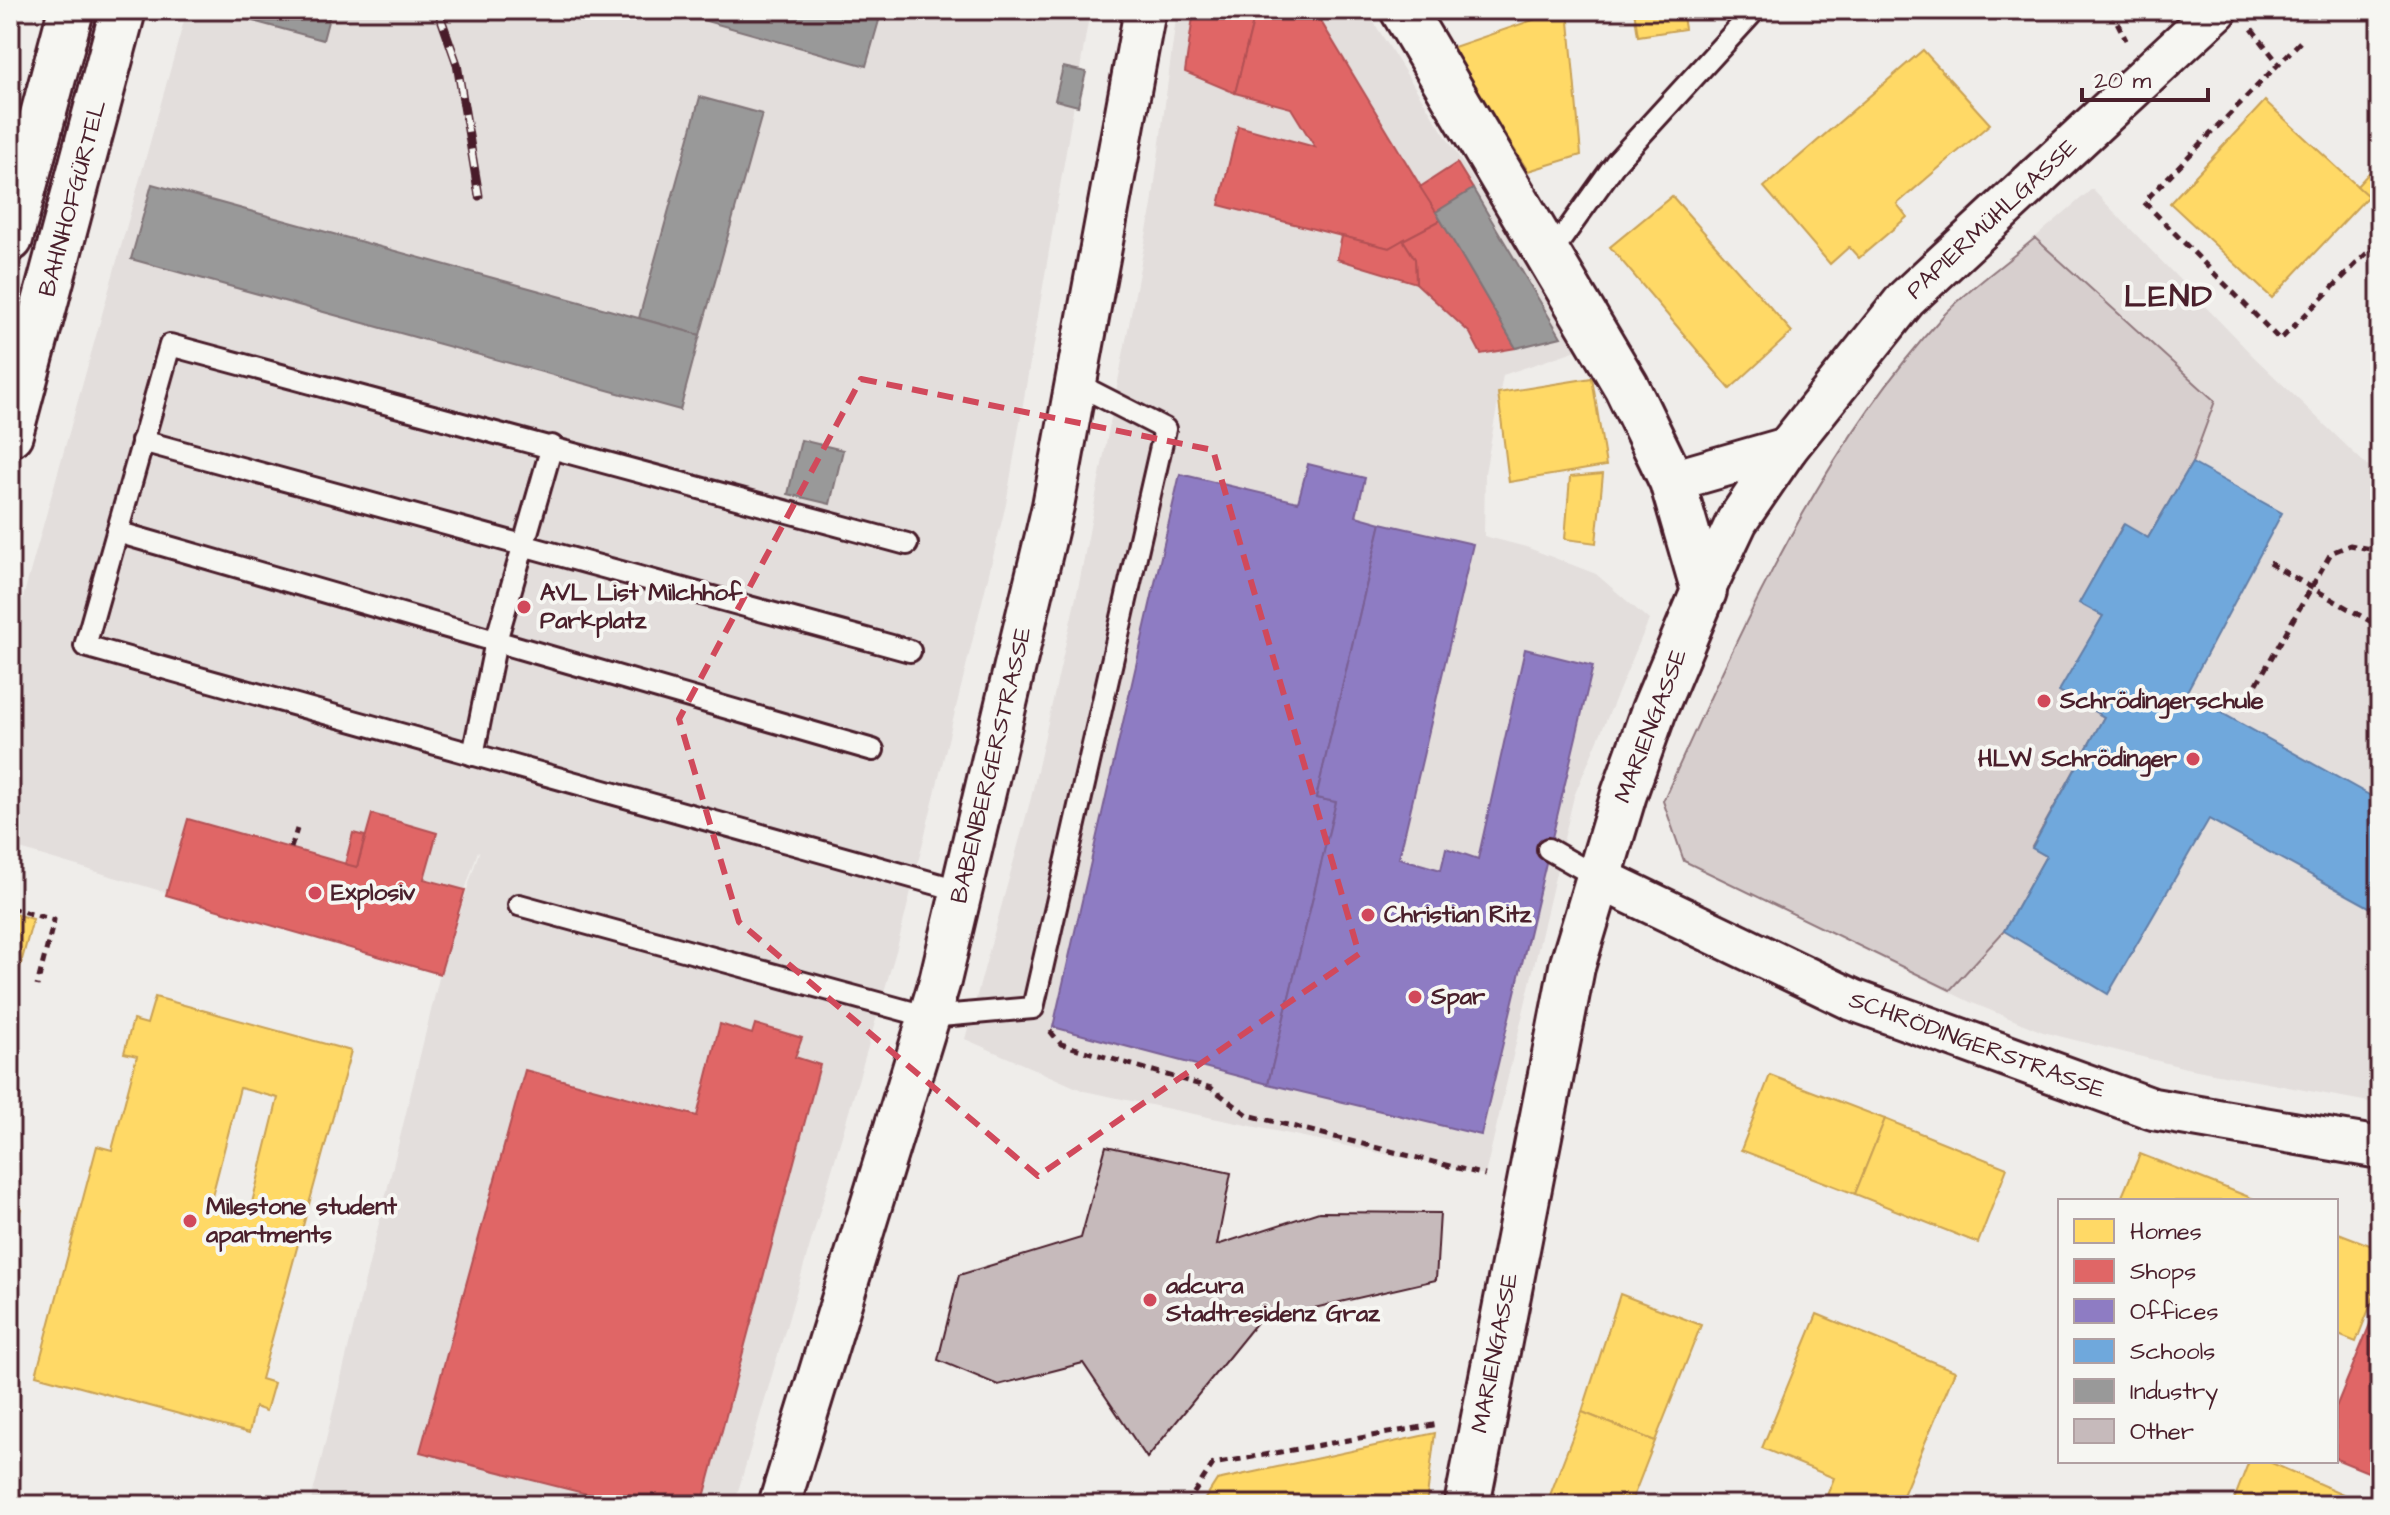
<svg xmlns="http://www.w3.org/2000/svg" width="2390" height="1515" font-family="'Architects Daughter',sans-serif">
	<rect width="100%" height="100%" fill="#efedea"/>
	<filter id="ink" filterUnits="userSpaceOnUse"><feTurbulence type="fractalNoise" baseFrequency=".0125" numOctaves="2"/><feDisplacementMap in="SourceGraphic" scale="16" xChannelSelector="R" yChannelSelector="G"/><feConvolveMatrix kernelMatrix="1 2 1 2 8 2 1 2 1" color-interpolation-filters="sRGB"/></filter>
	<g filter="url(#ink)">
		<g fill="#e3dedc" fill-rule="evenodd">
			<path d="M187 10H1090L1006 504 898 944 734 1505H310L440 974 10 846V719L21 683 10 679V644ZM478 851 479 852 442 969 465 890Z"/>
			<path d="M1177 10H1366L1580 349 1503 375 1485 473 1484 536 1526 547 1596 574 1649 620 1574 796 1485 1175 1084 1091 965 1039 1031 798 1079 584 1152 205Z"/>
			<path d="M2092 189 2253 356 2380 478V1104L2186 1068 2043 1032 1970 1002 1684 861 1663 801 1754 601 1854 430 1943 316Z"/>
		</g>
		<path fill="#d7cfce" stroke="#90777c" stroke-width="2" d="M2035 238 2215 401 2192 463 2148 538 2123 525 2080 602 2103 616 2060 691 2104 717 2032 847 2046 856 2004 931 1950 990 1684 861 1663 801C1740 632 1816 456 1942 317 1969 288 2005 264 2035 238Z"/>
		<g fill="#ffd966" stroke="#c9a154" stroke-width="2" fill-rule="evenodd">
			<path d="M1562 10H1568L1581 155 1528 171 1451 48Z"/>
			<path d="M1634 10H1682L1685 29 1638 36Z"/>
			<path d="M1923 50 1990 124 1897 204 1907 217 1859 258 1849 247 1830 264 1764 187Z"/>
			<path d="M2265 101 2368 196 2272 298 2170 203Z"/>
			<path d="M2380 161V207L2357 186Z"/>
			<path d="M1672 196 1792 332 1730 389 1610 247Z"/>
			<path d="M1592 378 1606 466 1509 482 1498 393Z"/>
			<path d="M1603 474 1596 543 1565 539 1570 477Z"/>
			<path d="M10 913 33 919 10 1004Z"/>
			<path d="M155 997 351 1051 261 1379 274 1383 266 1411 255 1407 249 1433 36 1375 97 1146 112 1150 137 1056 124 1053 133 1020 147 1024ZM240 1088 278 1098 249 1215 210 1204Z"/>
			<path d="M1770 1075 1885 1119 1855 1194 1741 1150Z"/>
			<path d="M1885 1119 2007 1168 1978 1243 1855 1194Z"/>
			<path d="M2140 1154 2259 1201H2120Z"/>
			<path d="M10 1205 21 1208 10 1248Z"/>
			<path d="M2336 1232 2380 1249V1281L2356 1342 2336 1334Z"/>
			<path d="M1620 1294 1701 1325 1655 1441 1582 1412Z"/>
			<path d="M1817 1314 1955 1371 1899 1505H1823L1834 1478 1762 1448Z"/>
			<path d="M1582 1412 1655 1441 1630 1505 1547 1503Z"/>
			<path d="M1435 1433 1426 1505H1201L1217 1480Z"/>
			<path d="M2249 1461H2267L2343 1494 2339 1505H2232Z"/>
			<path d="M966 1497 984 1505H962Z"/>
		</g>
		<g fill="#e06666" stroke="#b35154" stroke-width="2">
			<path d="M1194 10H1256L1235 93 1185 72Z"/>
			<path d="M1256 10H1314L1441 220 1389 248 1219 205 1238 126 1315 147 1291 108 1235 93Z"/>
			<path d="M1457 163 1473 189 1436 212 1420 187Z"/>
			<path d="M1441 220 1516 348 1481 354 1470 333 1416 283 1415 259 1403 240Z"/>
			<path d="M1342 236 1389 248 1403 240 1415 259 1416 283 1337 259Z"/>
			<path d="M372 814 437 833 424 879 465 890 440 974 166 895 188 819 357 867Z"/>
			<path d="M353 833 365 836 357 867 345 864Z"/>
			<path d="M720 1024 752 1034 755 1024 802 1038 795 1057 820 1065 702 1505H631L420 1452 525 1070 697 1116Z"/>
			<path d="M2380 1300V1477L2336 1459V1407Z"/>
		</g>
		<g fill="#8e7cc3" stroke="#7a6095" stroke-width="2">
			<path d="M1308 464 1365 478 1356 516 1381 523 1316 798 1336 802 1268 1084 1053 1027 1180 474 1298 502Z"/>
			<path d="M1381 523 1473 544 1399 858 1441 870 1446 848 1478 859 1525 649 1593 666 1481 1135 1268 1084 1336 802 1316 798Z"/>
		</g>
		<path fill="#6fa8dc" stroke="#647fa7" stroke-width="2" d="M2192 463 2282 513 2186 693 2380 801V913L2209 819 2108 994 2004 931 2046 856 2032 848 2104 717 2059 691 2103 616 2079 603 2124 524 2148 538Z"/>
		<g fill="#999" stroke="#817478" stroke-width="2">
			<path d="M240 10H331L323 40 238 17Z"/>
			<path d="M667 10H882L866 66Z"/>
			<path d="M1063 67 1086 72 1078 106 1055 100Z"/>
			<path d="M700 97 762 114 700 335 639 318Z"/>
			<path d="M152 184 700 335 680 410 131 259Z"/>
			<path d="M1473 189 1561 337 1516 348 1436 212Z"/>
			<path d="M801 440 843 450 830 504 788 494Z"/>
		</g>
		<path fill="#c6babb" stroke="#4a1f2b" stroke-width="2" d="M1106 1146 1231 1173 1217 1245 1319 1212 1440 1213 1436 1280 1258 1321 1147 1458 1083 1363 998 1385 938 1360 959 1275 1081 1238Z"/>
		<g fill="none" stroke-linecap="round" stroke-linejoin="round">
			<defs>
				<g id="lane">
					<path d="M1545 249 1562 238 1617 161 1755 10"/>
					<path d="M142 441 910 651"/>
					<path d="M117 532 873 750"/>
					<path d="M907 544 170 345 85 646 962 891"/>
					<path d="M473 755 496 641 552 446"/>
					<path d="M1548 849 1597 877"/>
					<path d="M519 905 929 1017 1033 1008 1165 429 1075 383"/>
				</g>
				<g id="street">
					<path d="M1672 481 1787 448"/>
					<path id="s1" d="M1704 591 1737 521 1787 448 1906 299 2217 10"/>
					<path id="s2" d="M1597 877 1853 1000 2153 1109 2380 1148"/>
					<path id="s3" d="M779 1505 940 981 1053 506 1145 10"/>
				</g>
				<path id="secondary" d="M1403 10 1626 386 1672 481 1704 591 1654 710 1624 794 1572 967 1467 1505"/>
				<g id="primary">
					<path d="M10 239 71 10"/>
					<path id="s4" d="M10 434 123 10"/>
				</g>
			</defs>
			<use href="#lane" stroke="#4a1f2b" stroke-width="26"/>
			<use href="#street" stroke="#4a1f2b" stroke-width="46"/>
			<use href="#secondary" stroke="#4a1f2b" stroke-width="50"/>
			<use href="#primary" stroke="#4a1f2b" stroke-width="50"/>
			<g stroke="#4a1f2b" stroke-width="5" stroke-dasharray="8 6" stroke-linecap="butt">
				<path d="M2111 10 2126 40"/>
				<path d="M2252 29 2278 63"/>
				<path d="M2300 42 2144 202 2280 340 2372 248 2380 257"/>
				<path d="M2269 563 2380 627"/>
				<path d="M2243 708 2331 553 2350 545 2380 551"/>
				<path d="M291 848 297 829"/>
				<path d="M10 908 54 920 37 986"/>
				<path d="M1050 1031 1061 1044 1211 1088 1248 1115 1485 1175"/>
				<path d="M10 1358H12"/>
				<path d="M1186 1505 1213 1464 1439 1424"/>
			</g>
			<use href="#lane" stroke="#f6f6f2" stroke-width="20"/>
			<use href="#street" stroke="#f6f6f2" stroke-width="40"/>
			<use href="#secondary" stroke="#f6f6f2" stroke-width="44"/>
			<use href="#primary" stroke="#f6f6f2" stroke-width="44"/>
			<defs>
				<path id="rail" d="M438 10 457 64 479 196"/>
			</defs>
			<use href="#rail" stroke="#4a1f2b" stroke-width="9"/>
			<use href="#rail" stroke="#f6f6f2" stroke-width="6" stroke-dasharray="18" stroke-linecap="butt"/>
		</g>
	</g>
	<path fill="none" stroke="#d1495b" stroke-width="6" stroke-dasharray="16 10" stroke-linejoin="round" d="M861 379 1213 450 1359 954 1038 1176 739 922 679 719Z"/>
	<g fill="#d1495b" stroke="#f6f6f2" stroke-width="3">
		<circle cx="524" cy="607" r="8"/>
		<circle cx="2044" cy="701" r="8"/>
		<circle cx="2193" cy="759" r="8"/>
		<circle cx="315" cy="893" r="8"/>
		<circle cx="1368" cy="915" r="8"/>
		<circle cx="1415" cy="997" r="8"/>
		<circle cx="190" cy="1221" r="8"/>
		<circle cx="1150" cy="1300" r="8"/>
	</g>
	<g text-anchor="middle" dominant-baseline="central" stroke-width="8" stroke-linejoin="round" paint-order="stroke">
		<g font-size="24" fill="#4a1f2b" stroke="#f6f6f2">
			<text stroke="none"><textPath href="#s4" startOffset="244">BAHNHOFGÜRTEL</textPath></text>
			<text stroke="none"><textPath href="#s1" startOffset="474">PAPIERMÜHLGASSE</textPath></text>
			<text transform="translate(1651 726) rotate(-69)">MARIENGASSE</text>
			<text stroke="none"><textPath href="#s3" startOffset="770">BABENBERGERSTRASSE</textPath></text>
			<text stroke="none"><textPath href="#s2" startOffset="416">SCHRÖDINGERSTRASSE</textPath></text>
			<text transform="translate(1495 1353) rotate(-79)">MARIENGASSE</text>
		</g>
		<g font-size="24" font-weight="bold" fill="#4a1f2b" stroke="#f6f6f2" text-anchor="start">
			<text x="540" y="593">AVL List Milchhof<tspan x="540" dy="28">Parkplatz</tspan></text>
			<text x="2060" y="701">Schrödingerschule</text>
			<text x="2177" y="759" text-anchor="end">HLW Schrödinger</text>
			<text x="331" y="893">Explosiv</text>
			<text x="1384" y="915">Christian Ritz</text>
			<text x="1431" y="997">Spar</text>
			<text x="206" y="1207">Milestone student<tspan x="206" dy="28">apartments</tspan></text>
			<text x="1166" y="1286">adcura<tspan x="1166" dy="28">Stadtresidenz Graz</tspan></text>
		</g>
		<g font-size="32" font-weight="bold" letter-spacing="2" fill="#4a1f2b" stroke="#f6f6f2">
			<text x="2169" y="296">LEND</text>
		</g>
	</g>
	<rect width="2390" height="1515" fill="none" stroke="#f6f6f2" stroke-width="40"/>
	<rect x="20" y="20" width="2350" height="1475" fill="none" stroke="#4a1f2b" stroke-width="3" filter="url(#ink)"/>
	<rect x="2058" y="1199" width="280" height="264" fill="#f6f6f2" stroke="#b1a0a2" stroke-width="2"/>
	<rect x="2074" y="1219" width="40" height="24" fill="#ffd966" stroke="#b1a0a2" stroke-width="2"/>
	<text x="2130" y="1239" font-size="24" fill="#4a1f2b">Homes</text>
	<rect x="2074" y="1259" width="40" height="24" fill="#e06666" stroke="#b1a0a2" stroke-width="2"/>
	<text x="2130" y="1279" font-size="24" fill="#4a1f2b">Shops</text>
	<rect x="2074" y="1299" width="40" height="24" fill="#8e7cc3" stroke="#b1a0a2" stroke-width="2"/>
	<text x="2130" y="1319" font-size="24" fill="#4a1f2b">Offices</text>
	<rect x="2074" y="1339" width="40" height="24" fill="#6fa8dc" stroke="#b1a0a2" stroke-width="2"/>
	<text x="2130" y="1359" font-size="24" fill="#4a1f2b">Schools</text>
	<rect x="2074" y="1379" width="40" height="24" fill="#999999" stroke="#b1a0a2" stroke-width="2"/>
	<text x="2130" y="1399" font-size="24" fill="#4a1f2b">Industry</text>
	<rect x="2074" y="1419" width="40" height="24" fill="#c6babb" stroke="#b1a0a2" stroke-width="2"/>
	<text x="2130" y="1439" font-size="24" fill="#4a1f2b">Other</text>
	<path d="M2082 88v12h126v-12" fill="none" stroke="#4a1f2b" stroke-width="4"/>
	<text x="2094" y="88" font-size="24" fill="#4a1f2b" stroke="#f6f6f2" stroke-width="6" paint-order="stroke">20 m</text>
</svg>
